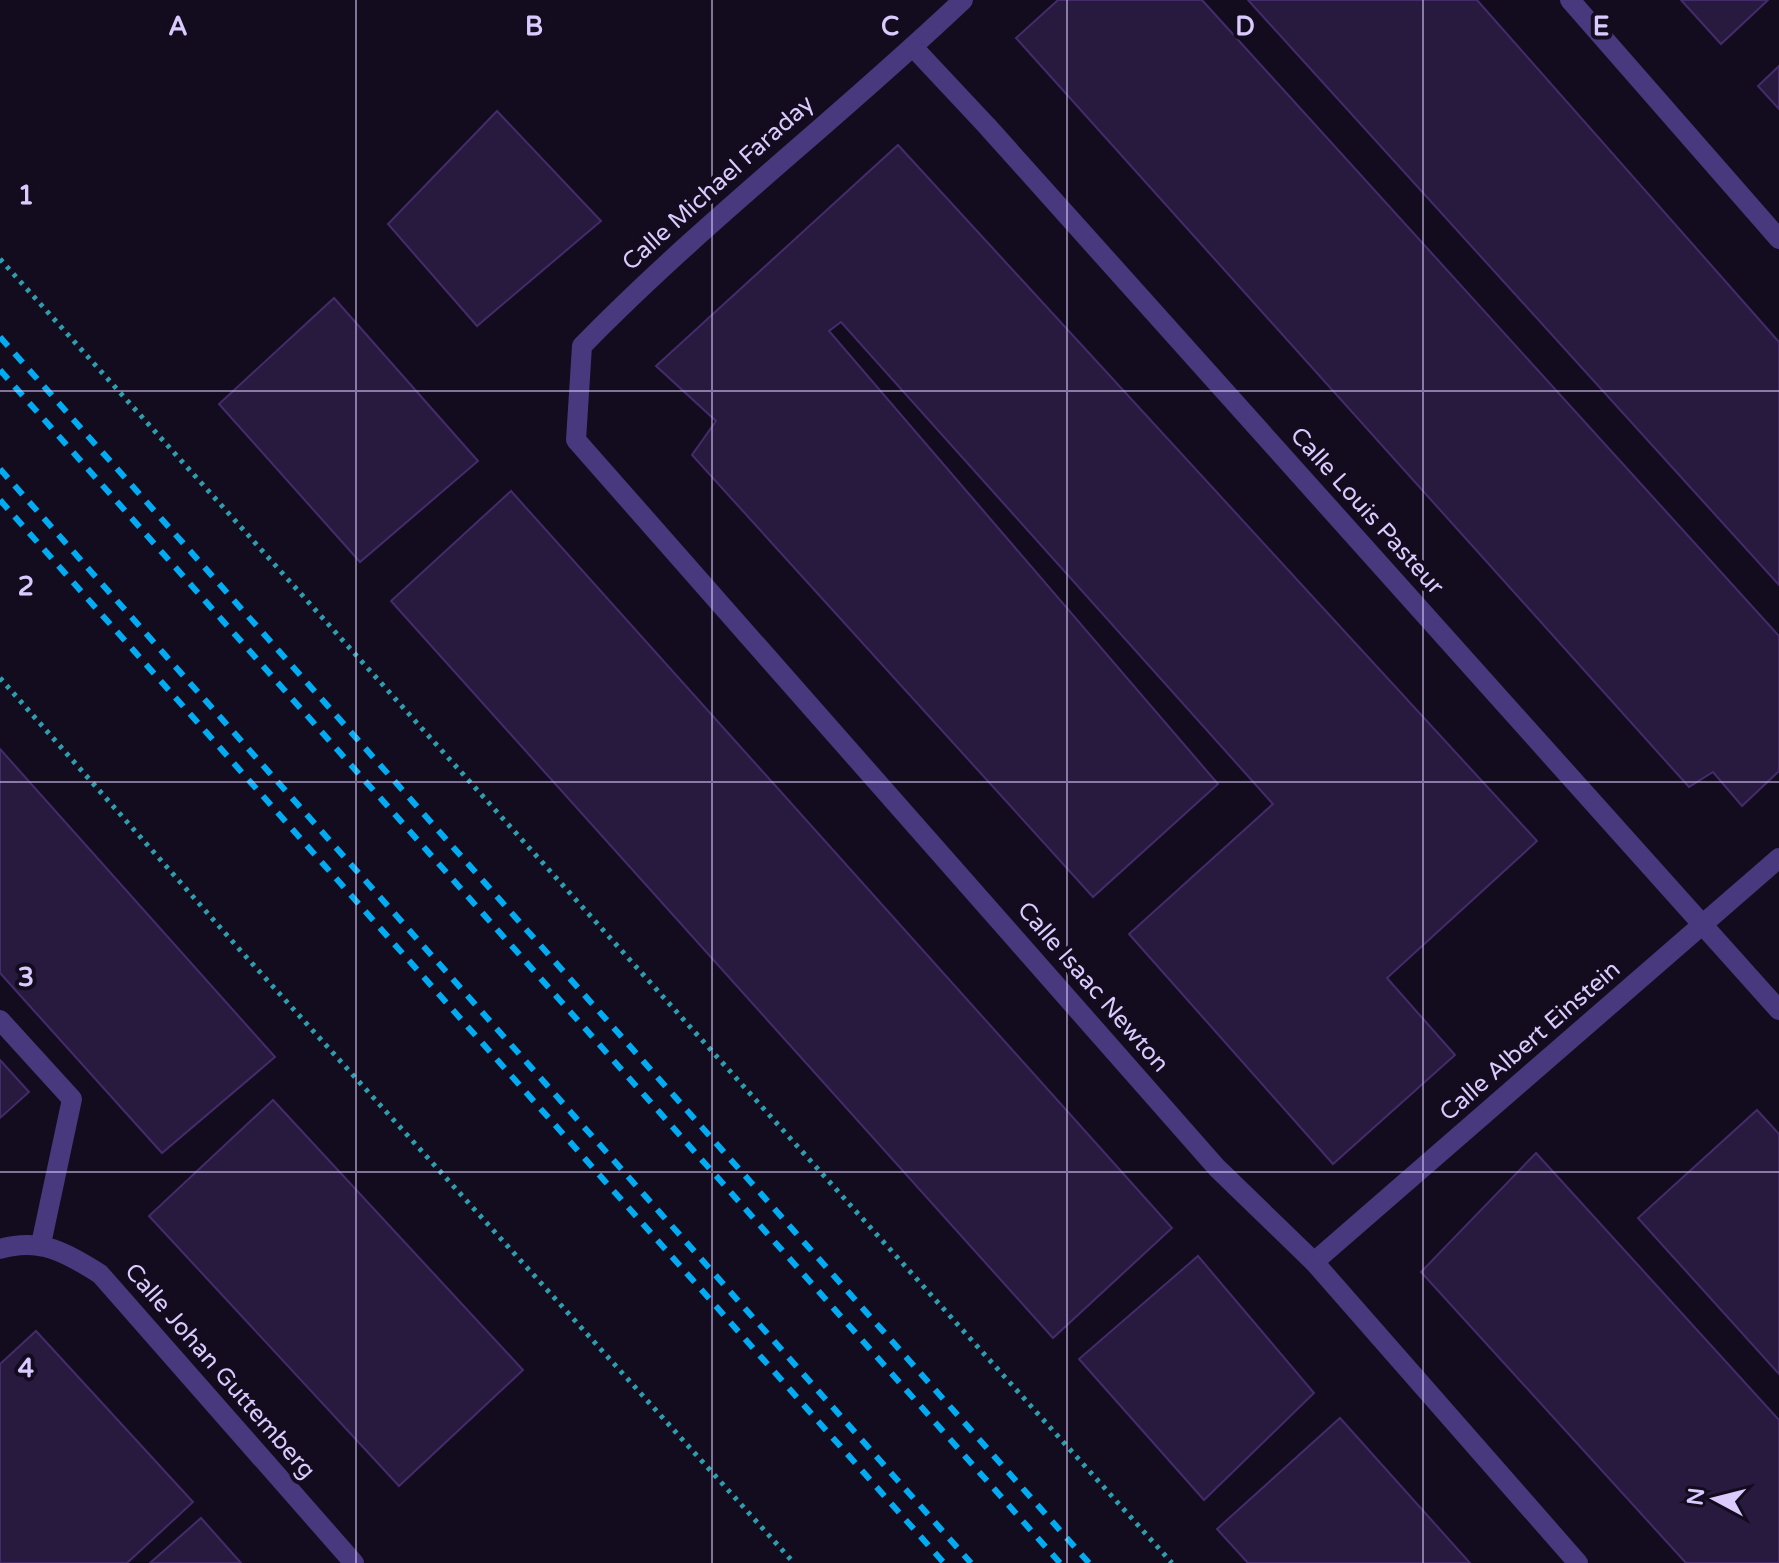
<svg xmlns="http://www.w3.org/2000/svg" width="1779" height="1563" font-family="'Varela Round',sans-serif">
	<rect width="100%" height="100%" fill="#130c1e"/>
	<g fill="#28193f" stroke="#442b6b" stroke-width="2">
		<path d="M1058 0H1202L1779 636V771L1742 806 1713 772 1689 787 1016 38Z"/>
		<path d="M1248 0H1477L1779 342V585Z"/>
		<path d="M1681 0H1768L1721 44Z"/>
		<path d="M1779 66V109L1758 86Z"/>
		<path d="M497 111 601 221 477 326 388 224Z"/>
		<path d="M898 145 1537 841 1387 978 1455 1055 1333 1164 1129 934 1273 804 841 322 829 331 1218 784 1093 897 692 455 716 421 656 366Z"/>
		<path d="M334 298 478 461 360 562 219 404Z"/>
		<path d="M511 491 1172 1228 1053 1338 391 601Z"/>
		<path d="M0 749 275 1057 162 1153 0 973Z"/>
		<path d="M0 1060 29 1092 0 1118Z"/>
		<path d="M273 1100 523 1370 399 1486 149 1216Z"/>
		<path d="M1757 1110 1779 1134V1374L1638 1218Z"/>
		<path d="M1536 1153 1779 1420V1563H1686L1421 1272Z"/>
		<path d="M1198 1256 1314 1393 1204 1500 1079 1359Z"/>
		<path d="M36 1331 193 1502 127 1563H0V1364Z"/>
		<path d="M1340 1418 1470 1563H1248L1217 1529Z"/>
		<path d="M201 1518 241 1563H150Z"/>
	</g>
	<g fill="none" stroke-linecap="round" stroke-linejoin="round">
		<g stroke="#2e9dae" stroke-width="5" stroke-dasharray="4 6" stroke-linecap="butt">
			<path d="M0 259 1172 1563"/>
			<path d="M0 678 240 950 794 1563"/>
		</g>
		<g stroke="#48387d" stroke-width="20">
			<path d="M963 0C839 118 702 223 582 346L576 440 1217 1168 1314 1262 1578 1563"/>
			<path d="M1570 0 1779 239"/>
			<path d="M913 47 987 126 1779 1010"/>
			<path d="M0 1020 72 1099 41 1244"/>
			<path d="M0 1249C40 1237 67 1253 100 1274L354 1563"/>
			<path d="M1314 1262 1779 858"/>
		</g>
		<g stroke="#03abf2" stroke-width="6" stroke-dasharray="12 10" stroke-linecap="butt">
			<path d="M0 337 1089 1563"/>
			<path d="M0 370 1060 1563"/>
			<path d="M0 469 971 1563"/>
			<path d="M0 500 944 1563"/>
		</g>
	</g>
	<path fill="none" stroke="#dacafe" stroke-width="2" stroke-opacity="0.55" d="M356 0V1563M712 0V1563M1067 0V1563M1423 0V1563M0 391H1779M0 782H1779M0 1172H1779"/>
	<g text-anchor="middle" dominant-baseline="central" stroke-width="8" stroke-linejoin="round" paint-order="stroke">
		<g font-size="24" fill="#dacafe" stroke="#130c1e">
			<text transform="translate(718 183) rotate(-42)">Calle Michael Faraday</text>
			<text transform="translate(1367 511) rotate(48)">Calle Louis Pasteur</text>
			<text transform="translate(1093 987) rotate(49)">Calle Isaac Newton</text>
			<text transform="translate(1530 1041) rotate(-41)">Calle Albert Einstein</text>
			<text transform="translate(220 1371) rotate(49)">Calle Johan Guttemberg</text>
		</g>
	</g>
	<g font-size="26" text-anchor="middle" font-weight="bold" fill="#dacafe" stroke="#130c1e" stroke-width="8" stroke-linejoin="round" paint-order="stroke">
		<text x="178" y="35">A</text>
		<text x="534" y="35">B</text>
		<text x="890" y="35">C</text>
		<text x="1245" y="35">D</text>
		<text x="1601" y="35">E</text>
		<text x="26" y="204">1</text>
		<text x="26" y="595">2</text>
		<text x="26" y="986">3</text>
		<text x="26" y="1377">4</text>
	</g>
	<g transform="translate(1715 1499) rotate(277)" stroke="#130c1e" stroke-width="6" paint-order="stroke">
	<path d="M0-6L14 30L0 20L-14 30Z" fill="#dacafe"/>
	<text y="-12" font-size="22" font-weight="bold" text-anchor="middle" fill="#dacafe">N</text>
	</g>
</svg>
